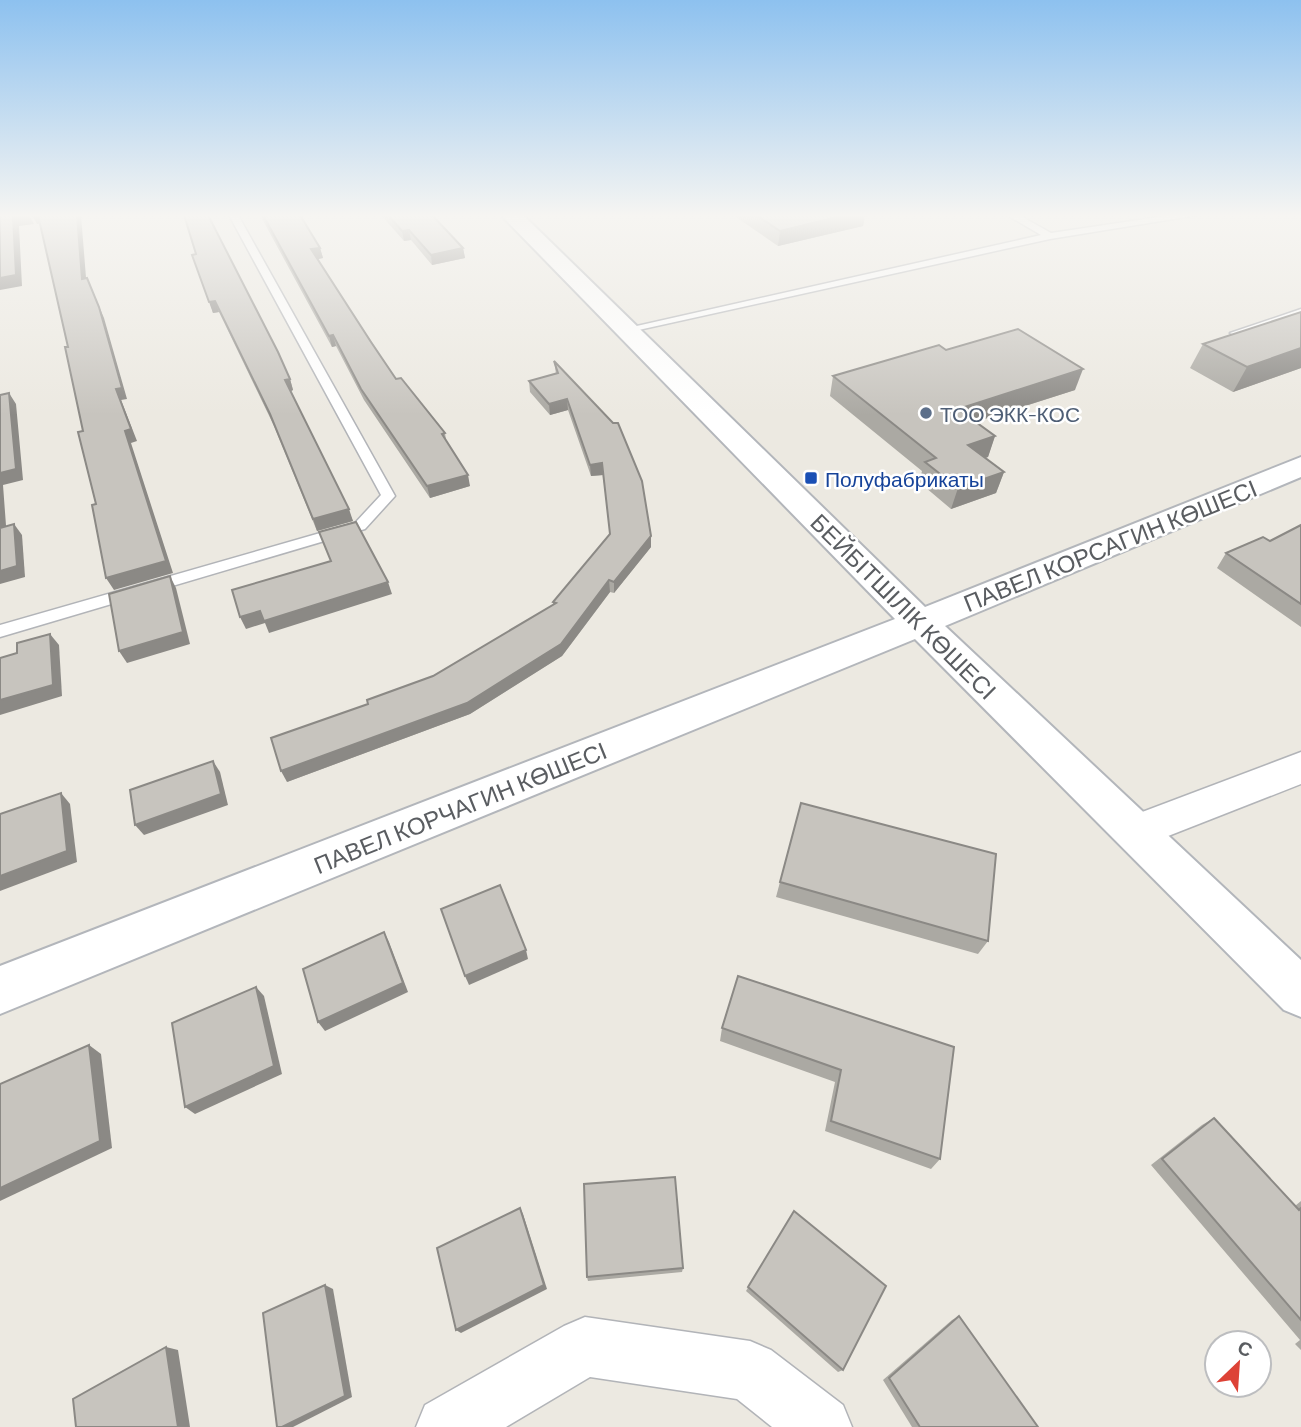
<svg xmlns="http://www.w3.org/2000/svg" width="1301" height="1427" font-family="Barlow,sans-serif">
	<rect width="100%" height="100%" fill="#ece9e1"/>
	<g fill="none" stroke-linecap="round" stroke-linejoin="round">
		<defs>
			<g id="lane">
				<path d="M229 215H238L395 496 365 529 0 637V625L355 523 381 495Z"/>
				<path d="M1007 215H1019L1051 233 1172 215H1198L1050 239 625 333 619 330 1041 235Z"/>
				<path d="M1301 309V316L1236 336 1230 333Z"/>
			</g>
			<g id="street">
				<path d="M1301 752V784L1135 849 1121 844 1115 832 1121 820Z"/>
				<path d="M585 1317 750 1341 771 1350 843 1405 852 1427H772L737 1399 590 1377 506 1427H416L425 1405 564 1326Z"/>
			</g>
			<path id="secondary" d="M501 215H523L925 607 1301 457V477L945 626 1301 960V1017L1284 1010 915 639 0 1014V966L895 619Z"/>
		</defs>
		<use href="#lane" stroke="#b2b4b8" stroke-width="3"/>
		<use href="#street" stroke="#b2b4b8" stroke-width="3"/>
		<use href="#secondary" stroke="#b3b6bb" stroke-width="4"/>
		<use href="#lane" fill="#fff" fill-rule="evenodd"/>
		<use href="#street" fill="#fff" fill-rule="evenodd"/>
		<use href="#secondary" fill="#fff" fill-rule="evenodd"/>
	</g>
	<g fill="#aba9a3">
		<path d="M260 215H300L320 248 323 258 317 259 396 379 445 433 446 440 470 486 430 498 364 400 336 346 332 347Z"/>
		<path d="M381 215H432L463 248 465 258 432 265 411 240 404 241Z"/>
		<path d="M733 215H865L863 226 778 246Z"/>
		<path d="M196 254 290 379 293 390 291 391 353 521 317 531 274 426 219 312 213 313Z"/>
		<path d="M1301 312V368L1233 392 1190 368 1203 344Z"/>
		<path d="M946 350 1075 390 976 422 995 436 988 457 985 458 1004 472 996 493 951 509 919 482 922 471 830 396 833 376Z"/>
		<path d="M554 361 651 547 614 593 610 592 562 656 470 714 287 782 368 704 433 676 553 605V602L610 535 603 475 591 476 568 410 550 415 530 392 529 381 556 374Z"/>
		<path d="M1301 525V627L1217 568 1226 553 1270 541Z"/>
		<path d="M780 882 988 941 978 954 776 897Z"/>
		<path d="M738 976 940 1159 931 1169 825 1131 835 1082 720 1041 722 1028Z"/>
		<path d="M1214 1118 1295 1206 1301 1201V1350L1295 1344 1300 1340 1151 1165 1202 1125Z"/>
		<path d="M794 1211 843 1370 838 1372 746 1291Z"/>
		<path d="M683 1268 682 1272 588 1281 587 1277Z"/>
		<path d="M959 1316 1038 1427H912L883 1380 952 1320Z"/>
	</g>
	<g fill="#8b8985">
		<path d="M21 215H29L34 224 19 226 22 286 0 290V278L13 216Z"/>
		<path d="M32 215H39L43 223 37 224Z"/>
		<path d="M77 215H81L87 290 82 279Z"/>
		<path d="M846 215H865L863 226 778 246 780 231Z"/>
		<path d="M409 230 411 240 404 241 402 231Z"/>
		<path d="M320 248 323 258 314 260 311 249Z"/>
		<path d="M463 248 465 258 432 265 431 255Z"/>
		<path d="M87 278 104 318 127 399 121 400 137 441 131 443 173 573 114 590 106 578 125 431Z"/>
		<path d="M215 301 219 312 213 313 209 302Z"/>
		<path d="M333 335 336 346 332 347 329 336Z"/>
		<path d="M1301 348V368L1233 392 1247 367Z"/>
		<path d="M1083 369 1075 390 952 429 958 409Z"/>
		<path d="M290 379 293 390 289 392 285 380Z"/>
		<path d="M9 393 16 404 23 480 3 485 7 539 0 529V473Z"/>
		<path d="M567 399 568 410 550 415 549 404Z"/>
		<path d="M995 436 988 457 961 466 968 445Z"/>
		<path d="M602 463 603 475 591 476 590 465Z"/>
		<path d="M1004 472 996 493 951 509 958 488Z"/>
		<path d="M468 475 470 486 430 498 427 486Z"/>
		<path d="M349 509 353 521 317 531 313 519Z"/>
		<path d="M14 524 22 535 25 577 0 584V571Z"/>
		<path d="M651 536V547L614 593V582Z"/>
		<path d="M170 576 176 588 190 644 127 663 119 651Z"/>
		<path d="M609 580 610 592 562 656 470 714 287 782 281 771Z"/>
		<path d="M388 582 392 594 269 633 265 623 246 629 240 617 260 611Z"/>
		<path d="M50 634 59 645 62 696 0 715V700Z"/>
		<path d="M213 761 220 772 228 805 144 835 135 825Z"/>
		<path d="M61 793 70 804 77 862 0 891V876Z"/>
		<path d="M384 932 389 942 408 992 325 1031 318 1022Z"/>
		<path d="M526 950 528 959 469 985 465 976Z"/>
		<path d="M256 987 264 996 282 1074 195 1114 185 1107Z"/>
		<path d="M89 1045 101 1054 112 1148 0 1201V1188Z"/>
		<path d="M520 1208 523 1214 547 1289 461 1333 456 1330Z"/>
		<path d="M325 1285 333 1289 352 1397 293 1427H282Z"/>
		<path d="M166 1347 178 1350 190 1427H178Z"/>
	</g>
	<g fill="#c7c4be" stroke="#8b8985" stroke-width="2">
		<path d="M0 215H21L13 216 16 275 0 278Z"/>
		<path d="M38 215H77L82 279 87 278 99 307 122 388 116 389 131 429 125 431 166 561 106 578 92 505 96 504 78 432 83 431 65 347H68Z"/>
		<path d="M184 215H208L278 352 290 379 285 380 349 509 313 519 270 414 215 301 209 302 192 255 196 254Z"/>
		<path d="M263 215H300L320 248 311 249 371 342 396 379 401 378 445 433 442 434 468 475 427 486 361 389 333 335 329 336Z"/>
		<path d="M388 215H432L463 248 431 255 409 230 402 231Z"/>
		<path d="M756 215H846L780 231Z"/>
		<path d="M1301 312V348L1247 367 1203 344Z"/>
		<path d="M1018 329 1083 369 958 409 995 436 968 445 1004 472 958 488 925 462 936 458 833 376 939 345 946 350Z"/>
		<path d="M554 361 613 423H618L642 481 651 536 614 582 609 580 561 644 467 703 281 771 271 738 368 704 367 700 433 676 556 603 553 602 610 534 602 463 590 465 567 399 549 404 529 381 558 373Z"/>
		<path d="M9 393 16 469 0 473V395Z"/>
		<path d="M356 522 388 582 264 621 260 611 240 617 232 590 331 561 319 532Z"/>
		<path d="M14 524 17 566 0 571V528Z"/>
		<path d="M1301 525V604L1226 553 1263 537 1270 541Z"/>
		<path d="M170 576 183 632 119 651 109 594Z"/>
		<path d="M50 634 53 685 0 700V658L17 653V643Z"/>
		<path d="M213 761 221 794 135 825 130 790Z"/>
		<path d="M61 793 67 851 0 876V814Z"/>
		<path d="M801 803 996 854 988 941 780 882Z"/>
		<path d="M500 885 526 950 465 976 441 909Z"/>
		<path d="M384 932 403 983 318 1022 303 969Z"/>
		<path d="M738 976 954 1047 940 1159 831 1121 841 1070 722 1028Z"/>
		<path d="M256 987 274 1066 185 1107 172 1023Z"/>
		<path d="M89 1045 100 1141 0 1188V1084Z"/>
		<path d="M1214 1118 1299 1210 1301 1208V1320L1162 1159Z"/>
		<path d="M675 1177 683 1268 587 1277 584 1184Z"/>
		<path d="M520 1208 544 1285 456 1330 437 1248Z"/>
		<path d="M794 1211 886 1286 843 1370 748 1287Z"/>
		<path d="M325 1285 345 1396 282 1427H277L263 1313Z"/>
		<path d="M959 1316 1038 1427H920L889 1378Z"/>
		<path d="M166 1347 178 1427H76L73 1399Z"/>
	</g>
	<linearGradient id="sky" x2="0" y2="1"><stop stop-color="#8dc1ef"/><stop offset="0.52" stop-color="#f6f5f2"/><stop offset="1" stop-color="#f6f5f2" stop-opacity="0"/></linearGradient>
	<rect width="1301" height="415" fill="url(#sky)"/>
	<circle fill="#5c6f8a" stroke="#fff" stroke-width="2.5" cx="926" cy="413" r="7"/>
	<rect fill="#1a4fb4" stroke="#fff" stroke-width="2.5" x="804" y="471" width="14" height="14" rx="3.5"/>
	<g text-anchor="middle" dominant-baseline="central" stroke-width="5" stroke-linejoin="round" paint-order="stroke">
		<g font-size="21" fill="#4e5e75" stroke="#fff" text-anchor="start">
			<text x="940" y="413">ТОО ЭКК-КОС</text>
		</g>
		<g font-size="21" fill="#164399" stroke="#fff" text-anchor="start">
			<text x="825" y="478">Полуфабрикаты</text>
		</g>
		<g font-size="24" fill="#5a5d61" stroke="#fff">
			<text transform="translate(1110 545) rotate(-22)">ПАВЕЛ КОРСАГИН КӨШЕСІ</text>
			<text transform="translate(904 606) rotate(45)">БЕЙБІТШІЛІК КӨШЕСІ</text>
			<text transform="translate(460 807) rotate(-22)">ПАВЕЛ КОРЧАГИН КӨШЕСІ</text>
		</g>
	</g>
	<g transform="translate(1238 1364) rotate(25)"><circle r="33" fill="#ffffff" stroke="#bdbec0" stroke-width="2"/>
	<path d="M0-5L12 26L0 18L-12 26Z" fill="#dd4236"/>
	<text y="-10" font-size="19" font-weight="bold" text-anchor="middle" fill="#5a5d61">С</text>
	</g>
</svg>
